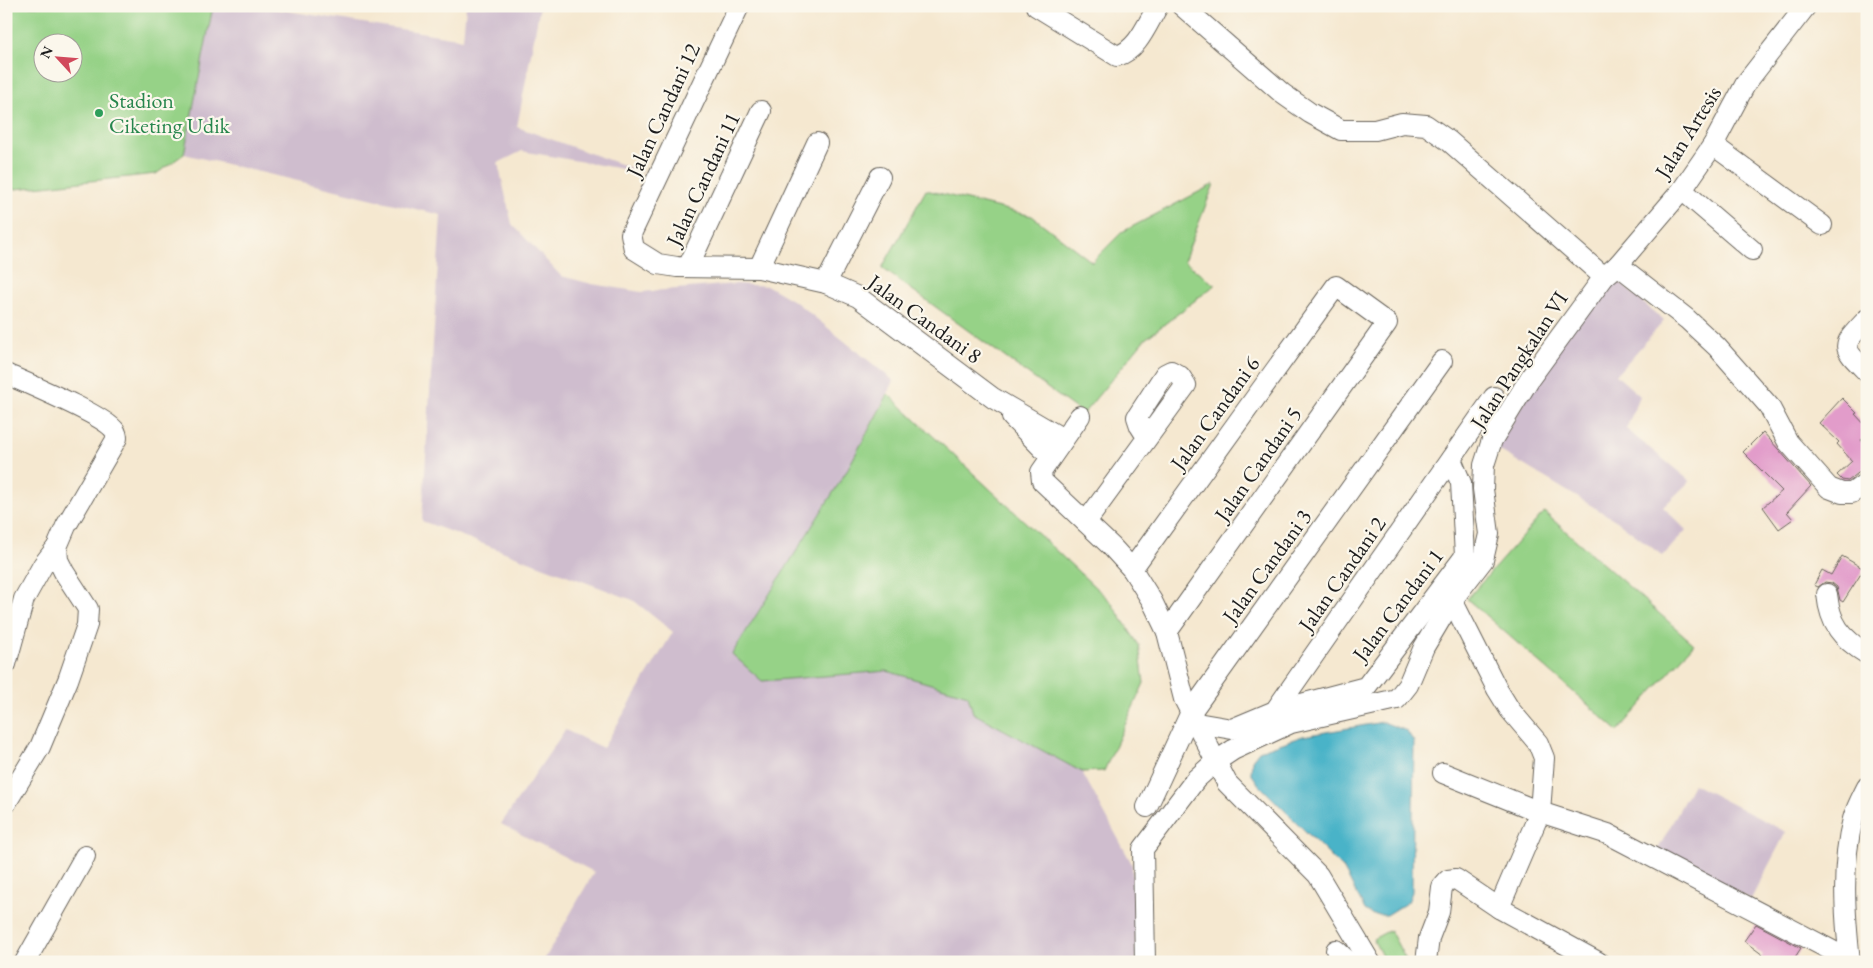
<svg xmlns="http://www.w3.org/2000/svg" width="1873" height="968" font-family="'EB Garamond',serif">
	<rect width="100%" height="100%" fill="#fbf7ec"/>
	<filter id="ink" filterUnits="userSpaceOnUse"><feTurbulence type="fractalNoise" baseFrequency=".02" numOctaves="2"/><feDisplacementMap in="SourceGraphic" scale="10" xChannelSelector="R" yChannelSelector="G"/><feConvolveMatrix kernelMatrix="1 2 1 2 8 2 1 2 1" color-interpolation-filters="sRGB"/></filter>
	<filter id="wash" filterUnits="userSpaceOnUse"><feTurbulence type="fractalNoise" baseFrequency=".0096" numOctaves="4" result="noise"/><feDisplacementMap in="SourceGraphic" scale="20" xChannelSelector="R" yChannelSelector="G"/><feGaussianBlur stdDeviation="1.12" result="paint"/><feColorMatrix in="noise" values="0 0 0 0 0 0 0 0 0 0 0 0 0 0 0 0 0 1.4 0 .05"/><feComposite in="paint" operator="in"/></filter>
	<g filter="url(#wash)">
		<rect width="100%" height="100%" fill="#f5e8d0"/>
		<g fill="#cfbdce">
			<path d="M213 6H256L463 39 466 6H540L517 127 645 173 522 151 498 163 512 224 561 276 592 284 641 292 735 284 768 286 797 303 894 381 846 472 762 681 887 671 968 695 974 713 1082 772 1132 864 1137 962H543L594 872 501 824 565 730 603 748 673 632 633 600 422 521 441 215 184 154Z"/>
			<path d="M1614 277 1664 321 1616 375 1640 396 1626 429 1690 481 1663 507 1686 530 1663 556 1617 521 1497 449 1563 332Z"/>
			<path d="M1693 784 1786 832 1751 899 1656 853Z"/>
		</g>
		<g fill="#96d287" stroke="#597752" fill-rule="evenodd">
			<path d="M6 6H213L184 154 156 174 6 190ZM72 42V72H42V42Z"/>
			<path d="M1214 184 1184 261 1215 285 1144 340 1083 414 882 268 926 190 1032 216 1092 262 1122 232Z"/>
			<path d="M888 394 1110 601 1139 645 1144 683 1104 771 1082 772 973 713 968 695 887 671 762 681 732 654 846 472Z"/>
			<path d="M1544 512 1694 644 1618 731 1467 599Z"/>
			<path d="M1390 930 1407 962H1385L1373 939Z"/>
		</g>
		<path fill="#4ab3c8" stroke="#336872" d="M1383 722 1407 731 1414 742 1412 892 1408 902 1387 915H1373L1365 910 1344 870 1259 785 1251 773 1252 760 1259 751 1303 736Z"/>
		<g id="blocks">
			<g fill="#e29cca">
				<path d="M1842 398 1857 413 1855 414 1867 427V435L1861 440 1867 447V466L1848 481 1842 480 1837 475 1852 461 1837 444 1839 442 1819 423Z"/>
				<path d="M1763 432 1811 486 1787 512 1793 519 1779 529 1763 507 1782 491 1743 452Z"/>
				<path d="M1842 556 1864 569 1843 602 1840 600 1837 587 1832 583 1825 582 1818 587 1814 585 1822 570 1831 575Z"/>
				<path d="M1756 924 1801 948 1792 962H1758L1763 955 1744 941Z"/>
			</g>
		</g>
	</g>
	<g filter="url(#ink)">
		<use href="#blocks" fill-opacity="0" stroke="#68635b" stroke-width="1"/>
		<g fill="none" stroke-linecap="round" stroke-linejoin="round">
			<defs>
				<g id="minor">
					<path d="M739 6 631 234 634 249 658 264 677 267 759 268 826 283 858 297 993 398 1063 439"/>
					<path d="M1036 6 1117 56C1138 50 1147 24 1158 6"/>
					<path d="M1182 6 1283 94 1310 113 1341 130H1375L1402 123 1426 125 1449 141 1604 277"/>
					<path d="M1713 145 1822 225"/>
					<path d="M1682 190 1752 250"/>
					<path d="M1618 265 1687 319 1717 347 1769 406 1788 442 1829 488 1842 493H1852L1867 482"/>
					<path d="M688 267 761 111"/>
					<path d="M759 268 817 143"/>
					<path d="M826 283 880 177"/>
					<path d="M1867 319C1841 347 1840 345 1867 372"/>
					<path d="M6 374C26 383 106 416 115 431 116 432 117 436 117 438L66 526 57 547 58 560 64 572 88 609 87 625 68 680 40 747 6 803"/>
					<path d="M1080 416 1041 472 1042 481 1111 546 1132 569 1152 601 1167 632 1184 699 1227 783 1318 875 1370 962"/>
					<path d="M1012 417 1051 457"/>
					<path d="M1086 522 1186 385 1180 376 1171 371 1165 374 1137 417 1140 426 1147 437"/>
					<path d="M1132 569 1336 286 1387 323 1167 632"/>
					<path d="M1827 594C1830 624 1841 638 1867 654"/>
					<path d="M1452 600 1497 689 1510 710 1538 743 1544 758 1540 812 1499 908"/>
					<path d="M6 664 24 599 43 565 57 547"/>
					<path d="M1275 711 1366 687 1465 556 1461 483 1451 459"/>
					<path d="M1197 723 1232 729 1275 711 1494 397"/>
					<path d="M1443 773 1540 812 1608 834 1850 960"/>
					<path d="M1147 807 1191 712 1442 361"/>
					<path d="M1336 950 1349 962"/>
					<path d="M25 962 85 856"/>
					<path d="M1145 962 1143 849 1196 779 1215 762 1233 750 1291 723 1397 699 1408 685 1424 647 1452 600 1483 560 1489 534 1483 489 1484 465 1492 440 1530 378 1604 277 1618 265 1682 190 1713 145 1746 83 1806 6"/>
					<path d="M1426 962 1429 938 1439 912 1442 887 1448 880 1456 879 1499 908 1598 962"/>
					<path d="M1850 962C1845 916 1841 864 1853 819 1856 808 1862 797 1867 787"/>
				</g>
			</defs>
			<use href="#minor" stroke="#68635b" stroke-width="22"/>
			<use href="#minor" stroke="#fff" stroke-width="20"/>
		</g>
	</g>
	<circle fill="#2e9e5b" stroke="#fbf7ec" stroke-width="2" cx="99" cy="113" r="5"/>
	<g text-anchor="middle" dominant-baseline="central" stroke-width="4.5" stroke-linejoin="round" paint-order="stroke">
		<g font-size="22" fill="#27864d" stroke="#fbf7ec" text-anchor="start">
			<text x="109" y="100">Stadion<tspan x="109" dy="25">Ciketing Udik</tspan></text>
		</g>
		<g font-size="22" fill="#1c1c1c" stroke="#fbf7ec">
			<text transform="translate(663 110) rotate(-65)">Jalan Candani 12</text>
			<text transform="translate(1688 132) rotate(-58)">Jalan Artesis</text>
			<text transform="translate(703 179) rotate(-65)">Jalan Candani 11</text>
			<text transform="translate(925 319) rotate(36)">Jalan Candani 8</text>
			<text transform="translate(1519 360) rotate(-57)">Jalan Pangkalan VI</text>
			<text transform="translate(1215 413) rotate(-54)">Jalan Candani 6</text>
			<text transform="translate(1258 464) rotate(-55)">Jalan Candani 5</text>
			<text transform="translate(1267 566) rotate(-54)">Jalan Candani 3</text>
			<text transform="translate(1342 574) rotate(-55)">Jalan Candani 2</text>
			<text transform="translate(1398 605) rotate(-53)">Jalan Candani 1</text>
		</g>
	</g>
	<rect width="1873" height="968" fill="none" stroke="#fbf7ec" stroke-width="25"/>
	<g transform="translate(58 58) rotate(296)"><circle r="24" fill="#fbf7ec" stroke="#a29f99"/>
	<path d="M0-4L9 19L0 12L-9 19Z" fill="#d1495b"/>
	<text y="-8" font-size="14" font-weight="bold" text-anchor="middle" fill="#1c1c1c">N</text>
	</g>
</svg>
